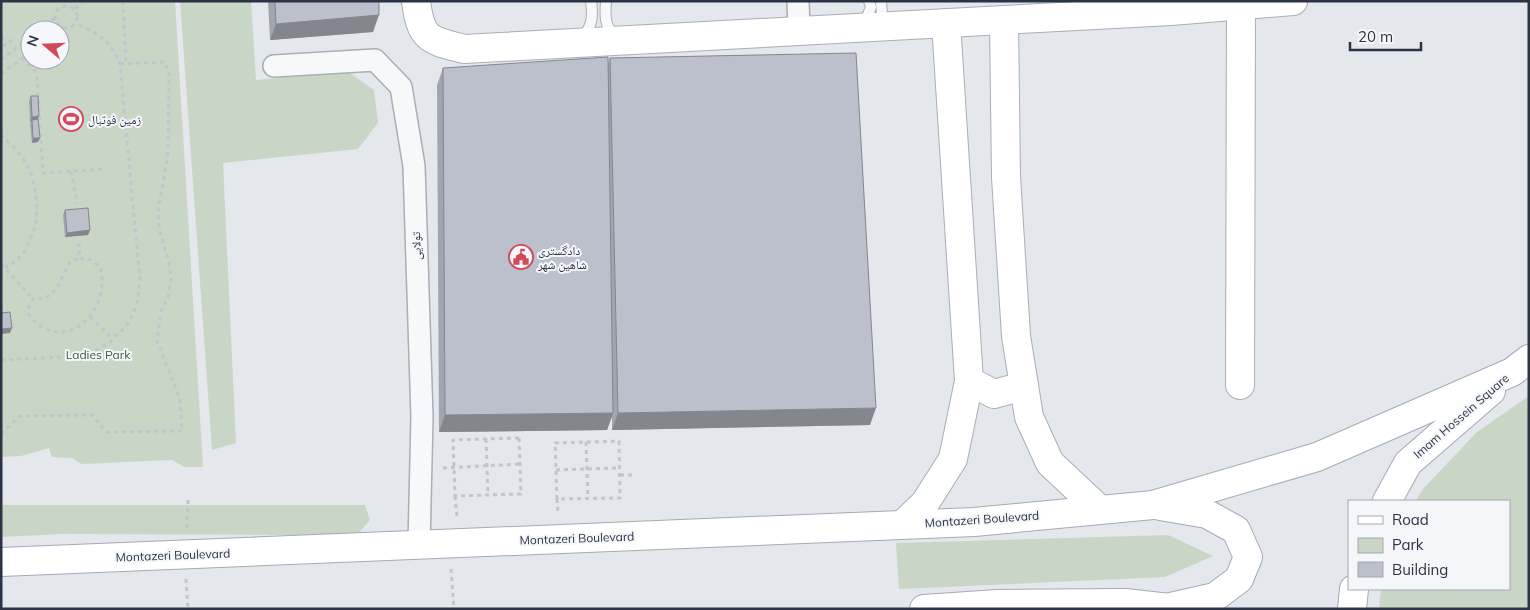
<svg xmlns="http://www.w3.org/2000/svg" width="1530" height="610" font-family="Mulish,'Noto Naskh Arabic',sans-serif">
	<rect width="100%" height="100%" fill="#e4e7ec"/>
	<g fill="#c9d6c5" fill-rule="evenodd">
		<path d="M1 1H175L203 467H184L172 460 81 464 72 458 52 457 49 448 21 456 1 457ZM30 30H60V60H30Z"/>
		<path d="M180 1H251L256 80 347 71 374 90 378 123 358 149 223 163 236 443 212 450Z"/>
		<path d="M1529 396V609H1379L1381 589H1509V501H1416L1422 490 1477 432Z"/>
		<path d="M1 505H365L370 520 357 535 63 534 1 537Z"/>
		<path d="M1168 535 1213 556 1165 577 899 589 896 543Z"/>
	</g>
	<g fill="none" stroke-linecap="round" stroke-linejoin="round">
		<defs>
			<g id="lane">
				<path d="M606 1C605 15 604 27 616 36"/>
				<path d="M881 1 882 15 889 22"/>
				<path d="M864 25 871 7 869 1"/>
				<path d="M581 37C593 28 593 15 591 1"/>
			</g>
			<g id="street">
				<path d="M798 1 799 31"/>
				<path d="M274 66 375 60 401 87 414 166 422 417 419 545"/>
			</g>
			<g id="secondary">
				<path d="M416 1C421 40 429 40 464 49L1171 11 1293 1"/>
				<path d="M1004 20 1006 177 1016 336 1029 417 1050 463 1099 509"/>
				<path d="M969 381 994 394 1024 386"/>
				<path d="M1240 385 1241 5"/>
				<path d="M902 525 925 503 953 459 969 381 946 23"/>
			</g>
			<g id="primary">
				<path d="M1387 501 1408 463 1491 391"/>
				<path d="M1160 506 1207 514 1236 530 1248 557 1239 579 1215 597 1171 607"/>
				<path d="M1 562 974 522 1153 505 1317 457 1512 372 1529 359"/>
				<path d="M924 609 997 604 1125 603 1178 609"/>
				<path d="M1352 609 1354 589"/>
			</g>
		</defs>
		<use href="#lane" stroke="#a9aeb7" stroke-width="12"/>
		<use href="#street" stroke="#a9aeb7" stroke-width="24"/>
		<use href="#secondary" stroke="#a9aeb7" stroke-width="30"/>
		<use href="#primary" stroke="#a3abb8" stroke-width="30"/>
		<g stroke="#c2c5cb" stroke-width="3" stroke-dasharray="4 4" stroke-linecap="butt">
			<path d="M123 1 126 64"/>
			<circle cx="66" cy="17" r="11"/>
			<path d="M75 9 82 1"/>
			<path d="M39 30 55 18"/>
			<path d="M1 38 11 41 1 47"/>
			<path d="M22 58 35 71 37 78 43 173 106 169"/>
			<path d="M1 60 30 37"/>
			<path d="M1 74 30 52"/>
			<path d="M1 135C12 145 24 157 30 171 43 204 39 255 1 269"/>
			<path d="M71 171 77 204"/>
			<path d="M79 243 80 258"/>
			<path d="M80 258 91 260 100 267C113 311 63 358 29 315V307L33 299C60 300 59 277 71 261Z"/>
			<path d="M1 264 33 299"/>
			<path d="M90 317 113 339"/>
			<path d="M1 360 86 356 110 342 129 323 137 303 140 281 120 64C111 40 98 34 75 23"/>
			<path d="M1 434 20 416 92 415 106 432 182 431 180 399 157 341 161 311 168 297 171 279 169 263 159 229 158 212 168 153 169 74 165 62 120 64"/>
			<path d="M519 438 521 494 455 496 453 440Z"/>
			<path d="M486 439 488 495"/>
			<path d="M619 441 620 498 557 499 555 443Z"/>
			<path d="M586 442 588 498"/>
			<path d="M443 468 520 464"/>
			<path d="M556 470 619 468"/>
			<path d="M620 475H636"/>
			<path d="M455 496 457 517"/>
			<path d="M557 499 558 513"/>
			<path d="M187 528 188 499"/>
			<path d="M451 569 454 609"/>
			<path d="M186 579 188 609"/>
		</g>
		<use href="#lane" stroke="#f7f8fa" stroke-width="10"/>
		<use href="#street" stroke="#f7f8fa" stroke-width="21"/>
		<use href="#secondary" stroke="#fff" stroke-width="28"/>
		<use href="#primary" stroke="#fff" stroke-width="28"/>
	</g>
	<g fill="#a1a5ae">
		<path d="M268 1H379L373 32 270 40Z"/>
		<path d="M610 58 870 425 612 430V417L607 430 439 432 437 85 443 68 608 64Z"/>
		<path d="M31 96 39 116 38 119V142L32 143 30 125 31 122H30L29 101Z"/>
		<path d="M65 210 90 230 88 235 65 237 63 215Z"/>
	</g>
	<g fill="#83868d">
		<path d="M379 15 373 32 270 40 276 24Z"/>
		<path d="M39 116 37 121 32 120 31 122H30L32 117Z"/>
		<path d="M33 138H40L38 142 32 143Z"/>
		<path d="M90 230 88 235 65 237 67 233Z"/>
		<path d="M12 328 10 333 1 334V329Z"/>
		<path d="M876 408 870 425 612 430 618 413Z"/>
		<path d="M613 413 607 430 439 432 445 415Z"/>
	</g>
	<g fill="#bbc0ca" stroke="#83868d">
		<path d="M275 1H379V15L276 24Z"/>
		<path d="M856 53 876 408 618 413 610 58Z"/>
		<path d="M608 57 613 413 445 415 443 68Z"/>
		<path d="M31 96H38L39 116 32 117Z"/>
		<path d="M38 119 40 138H33L32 120Z"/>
		<path d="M88 208 90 230 67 233 65 210Z"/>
		<path d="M10 312 12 328 1 329V313Z"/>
	</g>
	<defs>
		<symbol id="stadium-ring" viewBox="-11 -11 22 22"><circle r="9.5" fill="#f4f6f9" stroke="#d1495b" stroke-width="1.5"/><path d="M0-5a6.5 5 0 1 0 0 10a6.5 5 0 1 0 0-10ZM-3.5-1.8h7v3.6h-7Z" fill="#d1495b"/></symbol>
		<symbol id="civic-ring" viewBox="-11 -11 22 22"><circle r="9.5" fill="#f4f6f9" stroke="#d1495b" stroke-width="1.5"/><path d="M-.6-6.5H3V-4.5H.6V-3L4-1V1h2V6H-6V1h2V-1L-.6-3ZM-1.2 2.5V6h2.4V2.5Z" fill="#d1495b"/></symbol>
	</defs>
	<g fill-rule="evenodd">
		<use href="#stadium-ring" x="57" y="105" width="28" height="28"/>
		<use href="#civic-ring" x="507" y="243" width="28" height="28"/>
	</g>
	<g text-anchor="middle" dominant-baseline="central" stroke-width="4" stroke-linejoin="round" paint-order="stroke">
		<g font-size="12" fill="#2b3445" stroke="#f4f6f9" text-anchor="start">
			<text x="88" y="119">زمین فوتبال</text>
			<text x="538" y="250">دادگستری<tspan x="538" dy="14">شاهین شهر</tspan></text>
		</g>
		<g font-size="12" fill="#2b3445" stroke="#f4f6f9">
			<text transform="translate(416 246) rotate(-92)">تولایی</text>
			<text transform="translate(1461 416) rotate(-41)">Imam Hossein Square</text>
			<text transform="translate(982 519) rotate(-4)">Montazeri Boulevard</text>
			<text transform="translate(577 538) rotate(-2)">Montazeri Boulevard</text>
			<text transform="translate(173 555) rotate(-2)">Montazeri Boulevard</text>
		</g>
		<g font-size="12" fill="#3f6138" stroke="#f4f6f9">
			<text x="98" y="354">Ladies Park</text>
		</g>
	</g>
	<rect width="1530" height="610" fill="none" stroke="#2b3445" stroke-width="5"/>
	<rect x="1348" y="500" width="162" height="90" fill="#f4f6f9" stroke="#a4a8b1"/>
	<rect x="1358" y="516" width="25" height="8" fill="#ffffff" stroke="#a4a8b1"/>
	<text x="1392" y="525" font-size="15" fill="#2b3445">Road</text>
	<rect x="1358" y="538" width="25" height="15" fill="#c9d6c5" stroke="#a4a8b1"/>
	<text x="1392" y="550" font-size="15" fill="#2b3445">Park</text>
	<rect x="1358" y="562" width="25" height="15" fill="#bbc0ca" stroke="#a4a8b1"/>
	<text x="1392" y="575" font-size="15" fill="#2b3445">Building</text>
	<g transform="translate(45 45) rotate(289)"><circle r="24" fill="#f4f6f9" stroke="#a4a8b1"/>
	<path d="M0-4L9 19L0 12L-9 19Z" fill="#d1495b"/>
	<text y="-8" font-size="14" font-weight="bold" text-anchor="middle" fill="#2b3445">N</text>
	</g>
	<path d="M1350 42v8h71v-8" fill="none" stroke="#2b3445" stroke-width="2.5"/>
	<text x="1358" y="42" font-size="15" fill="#2b3445" stroke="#f4f6f9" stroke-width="4" paint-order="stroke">20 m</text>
</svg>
